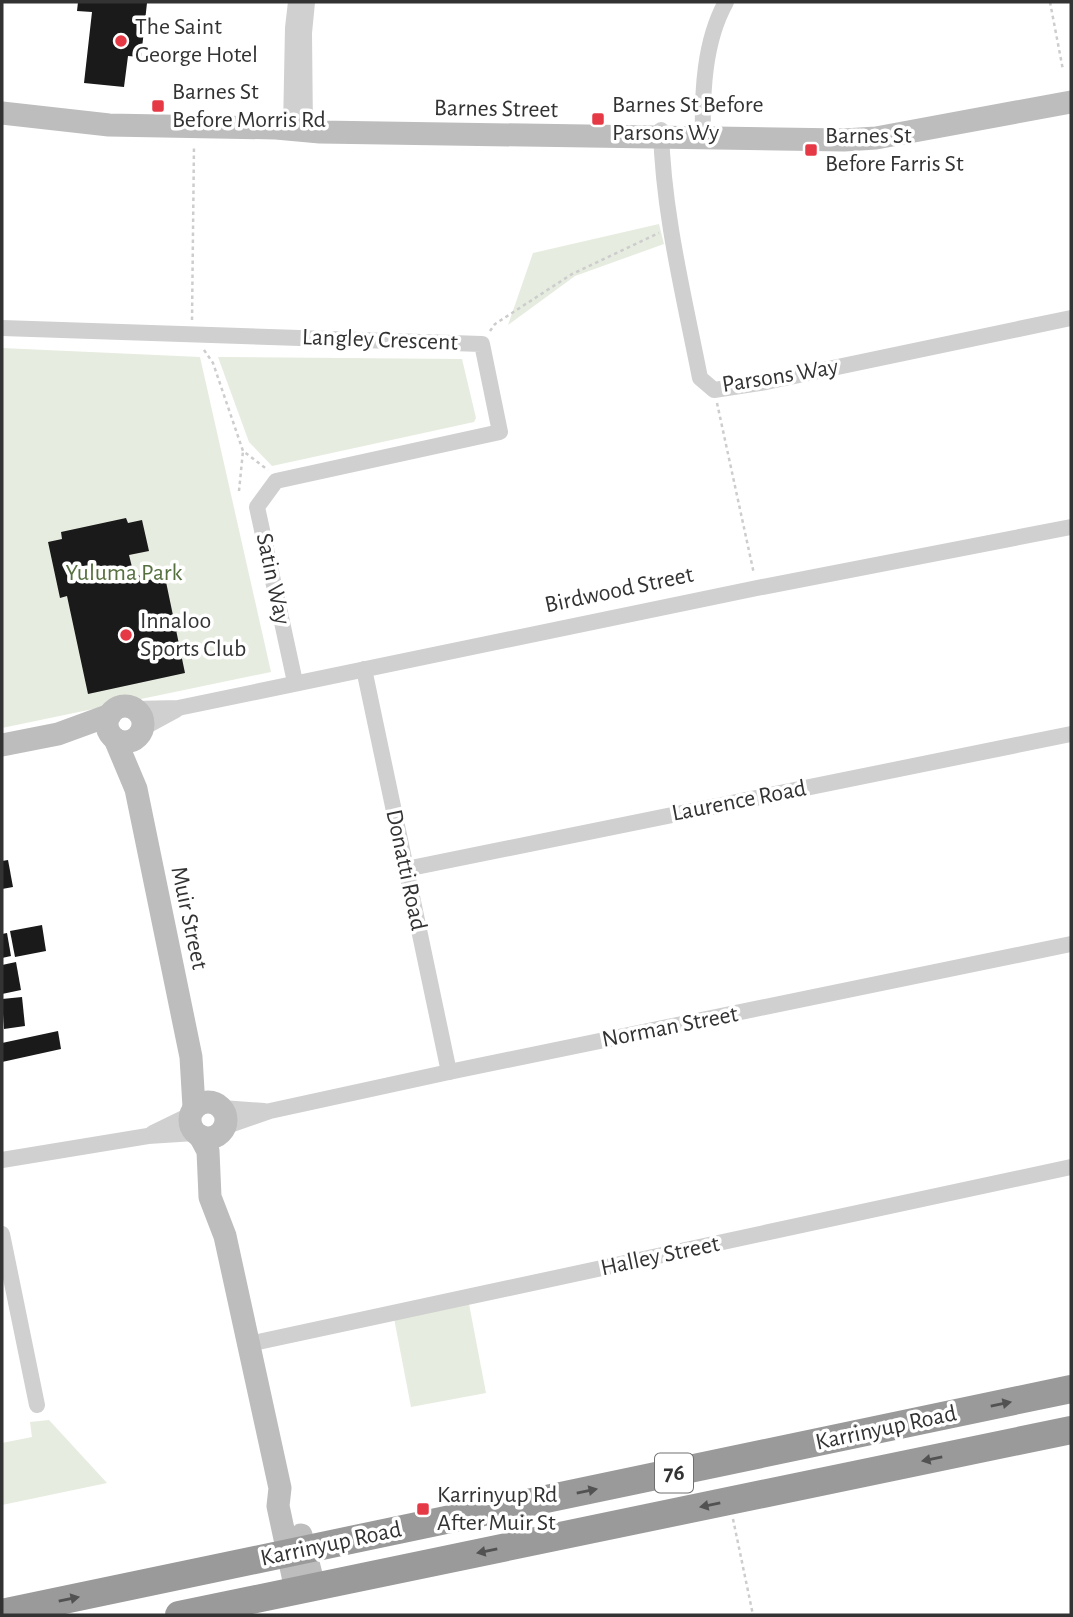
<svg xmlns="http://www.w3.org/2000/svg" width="1073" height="1617" font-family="'Alegreya Sans',sans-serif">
	<rect width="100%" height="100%" fill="#fff"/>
	<g fill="#e6ecdf">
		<path d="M659 224 664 244 575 276 508 325 533 253Z"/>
		<path d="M2 348 200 357 271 672 2 728Z"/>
		<path d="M218 357 462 359 476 418 474 422 272 466 249 442Z"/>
		<path d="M469 1304 486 1393 411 1407 393 1313Z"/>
		<path d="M49 1420 107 1483 2 1505V1443L32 1437 30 1422Z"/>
	</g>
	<g fill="#1a1a1a">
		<path d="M78 2 147 3 141 57 128 56 124 87 84 83 92 12 77 11Z"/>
		<path d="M126 518 128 523 142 520 149 551 129 555 134 575 142 576 143 581 165 577 185 673 88 694 67 596 60 598 48 542 62 539 61 532Z"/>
		<path d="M8 860 13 887 2 889V861Z"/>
		<path d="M42 925 46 951 15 957 10 931Z"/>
		<path d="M7 933 11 956 2 958V934Z"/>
		<path d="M16 962 21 990 2 994V965Z"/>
		<path d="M22 997 25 1026 4 1029 2 999Z"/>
		<path d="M58 1031 61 1049 2 1062V1043Z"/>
	</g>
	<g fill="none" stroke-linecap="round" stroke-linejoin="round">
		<g stroke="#cdcdcd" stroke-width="2.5" stroke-dasharray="3.5 3.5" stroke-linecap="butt">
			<path d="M1050 2 1063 70"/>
			<path d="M192 320 194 145"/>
			<path d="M490 331 495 324 572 274 659 233"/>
			<path d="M204 350 213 363 243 451 268 470"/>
			<path d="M717 403 754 574"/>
			<path d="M239 491 243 451"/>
			<path d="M733 1519 753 1615"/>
		</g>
		<g stroke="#d0d0d0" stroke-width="16">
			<path d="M291 129 293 28 296 2"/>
			<path d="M305 130 304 33 307 2"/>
			<path d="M661 130C663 213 684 296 700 378L714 390 766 382 1071 318"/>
			<path d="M703 137C702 93 704 41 726 2"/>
			<path d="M2 328 482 344 500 432 276 481 257 507 295 682"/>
			<path d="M364 669 449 1072"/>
			<path d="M134 709 178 708 757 588 1071 527"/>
			<path d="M141 729 176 710"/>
			<path d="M406 869 1071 734"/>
			<path d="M222 1108 264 1111"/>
			<path d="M224 1127 270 1111 449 1072 1071 944"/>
			<path d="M153 1133 190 1115"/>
			<path d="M2 1160 148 1136 195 1133"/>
			<path d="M2 1234 37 1405"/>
			<path d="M249 1344 1071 1167"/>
		</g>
		<g stroke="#bdbdbd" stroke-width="23">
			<path d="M2 113 109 125 276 128 320 132 844 140 876 138 1071 102"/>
			<circle cx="125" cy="724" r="18"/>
			<path d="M115 739 136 789 191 1057 194 1107"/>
			<path d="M2 745 58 734 110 715"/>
			<circle cx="208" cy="1120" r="18"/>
			<path d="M200 1136 208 1151 210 1197 225 1236 280 1488 278 1506 296 1590"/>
			<path d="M301 1535 314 1586"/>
		</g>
		<g stroke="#9a9a9a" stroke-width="28">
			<path d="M2 1613 1071 1389"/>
			<path d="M179 1615 1071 1430"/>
		</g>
	</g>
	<defs><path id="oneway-solid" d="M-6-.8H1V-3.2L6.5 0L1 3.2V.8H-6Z" transform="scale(1.75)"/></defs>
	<g fill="#525252">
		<use href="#oneway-solid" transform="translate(1001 1404) rotate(-12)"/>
		<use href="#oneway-solid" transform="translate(932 1459) rotate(168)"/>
		<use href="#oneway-solid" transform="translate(587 1491) rotate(-12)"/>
		<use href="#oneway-solid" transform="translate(710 1505) rotate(168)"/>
		<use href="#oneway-solid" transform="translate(487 1551) rotate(168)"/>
		<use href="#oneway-solid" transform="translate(69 1599) rotate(-12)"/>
	</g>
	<g fill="#e63946" stroke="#fff" stroke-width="2.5">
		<circle cx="121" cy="41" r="7"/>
		<rect x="151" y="99" width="14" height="14" rx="3.5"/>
		<rect x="591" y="112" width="14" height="14" rx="3.5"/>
		<rect x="804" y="143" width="14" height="14" rx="3.5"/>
		<circle cx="126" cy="635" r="7"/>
		<rect x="416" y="1502" width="14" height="14" rx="3.5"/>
	</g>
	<g text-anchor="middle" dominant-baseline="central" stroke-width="7" stroke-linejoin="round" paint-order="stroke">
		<rect fill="#fff" stroke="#707070" stroke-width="2" x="655" y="1453.5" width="38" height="39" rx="5"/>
		<g font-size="23" font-weight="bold" fill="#333">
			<text x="674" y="1473">76</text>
		</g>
		<g font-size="24" fill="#333" stroke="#fff" text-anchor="start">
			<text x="135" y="27">The Saint<tspan x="135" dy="28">George Hotel</tspan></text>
			<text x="172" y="92">Barnes St<tspan x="172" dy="28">Before Morris Rd</tspan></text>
			<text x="612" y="105">Barnes St Before<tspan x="612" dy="28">Parsons Wy</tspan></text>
			<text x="825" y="136">Barnes St<tspan x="825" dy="28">Before Farris St</tspan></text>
			<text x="140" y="621">Innaloo<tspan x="140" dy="28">Sports Club</tspan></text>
			<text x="437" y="1495">Karrinyup Rd<tspan x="437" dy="28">After Muir St</tspan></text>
		</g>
		<g font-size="24" fill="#333" stroke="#fff">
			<text transform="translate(496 109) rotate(1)">Barnes Street</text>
			<text transform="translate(380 340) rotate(2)">Langley Crescent</text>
			<text transform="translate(780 376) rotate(-9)">Parsons Way</text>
			<text transform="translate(273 579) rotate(78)">Satin Way</text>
			<text transform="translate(619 590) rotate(-12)">Birdwood Street</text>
			<text transform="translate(739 801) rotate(-11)">Laurence Road</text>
			<text transform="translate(406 870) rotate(78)">Donatti Road</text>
			<text transform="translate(189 918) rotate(78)">Muir Street</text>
			<text transform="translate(670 1027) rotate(-11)">Norman Street</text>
			<text transform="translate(660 1256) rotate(-12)">Halley Street</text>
			<text transform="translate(886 1428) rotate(-12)">Karrinyup Road</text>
			<text transform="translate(331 1544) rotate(-12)">Karrinyup Road</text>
		</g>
		<g font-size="24" fill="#56703f" stroke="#fff">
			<text x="124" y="573">Yuluma Park</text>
		</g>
	</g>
	<rect width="1073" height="1617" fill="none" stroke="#333333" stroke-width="7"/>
</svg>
